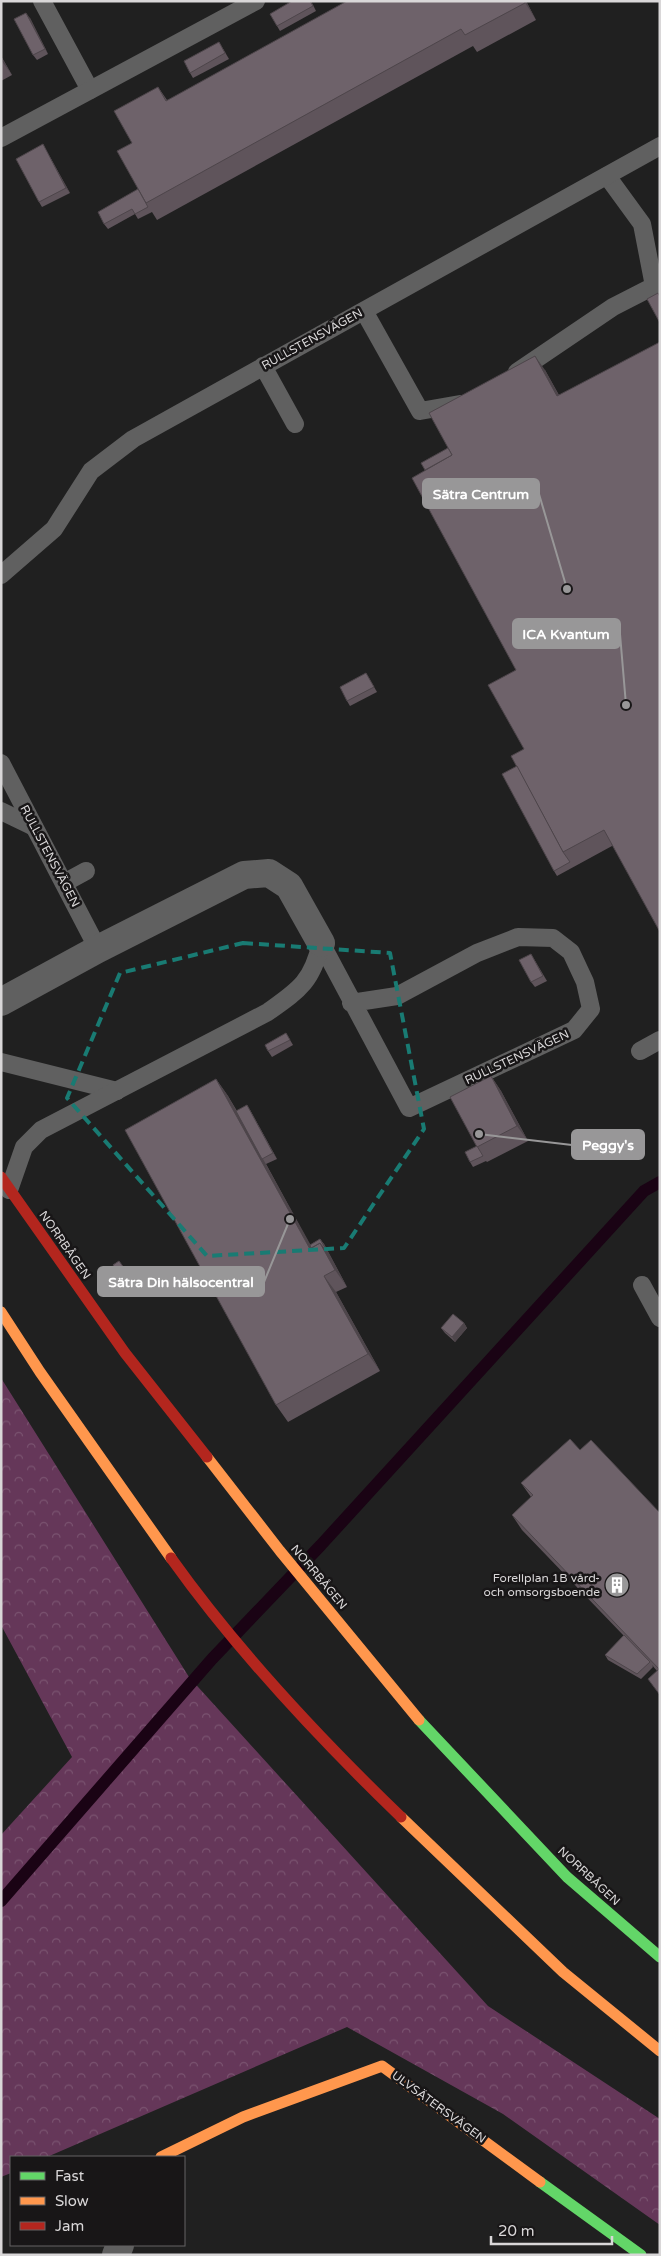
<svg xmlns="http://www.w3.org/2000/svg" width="661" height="2256" font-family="'Varela Round',sans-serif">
	<defs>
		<pattern id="forest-crowns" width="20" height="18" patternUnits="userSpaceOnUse" patternTransform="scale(1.25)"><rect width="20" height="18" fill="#653759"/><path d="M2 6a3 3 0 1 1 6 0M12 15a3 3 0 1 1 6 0" fill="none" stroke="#7a5370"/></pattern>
	</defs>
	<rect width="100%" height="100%" fill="#202020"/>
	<path fill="url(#forest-crowns)" d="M1 1378 189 1677 488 2006 660 2119V2225L503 2114 347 2027 47 2157H11V2173L1 2177V1835L72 1757 1 1625Z"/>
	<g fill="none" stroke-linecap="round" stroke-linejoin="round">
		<path stroke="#1a0314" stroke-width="12" d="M1 1901 212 1659 321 1545 644 1191 660 1182"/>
		<g stroke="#606060" stroke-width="18">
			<path d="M42 1 90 90"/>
			<path d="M1 138 256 1"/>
			<path d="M364 311 420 411 460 404"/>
			<path d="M263 366 295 424"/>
			<path d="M517 372 613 307 654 286 642 224 607 176"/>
			<path d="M1 575 54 529 91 471 133 439 660 146"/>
			<path d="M1 763 98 949"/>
			<path d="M1 811 34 827"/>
			<path d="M64 883 86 871"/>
			<path d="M321 943 409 1108 574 1030 591 1009 585 982 571 952 553 938 518 937 477 953 397 996 351 1003"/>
			<path d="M640 1051 660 1040"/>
			<path d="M1 1062 117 1091"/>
			<path d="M9 1190 24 1147 41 1130 268 1012C299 990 312 982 321 943"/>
			<path d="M642 1285 660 1318"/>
		</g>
		<g stroke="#606060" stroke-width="28">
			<path d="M1 1002 98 949 244 875 269 873 289 886 321 943"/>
			<path d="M116 2255 120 2245"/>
		</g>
		<g stroke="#63d668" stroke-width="11">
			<path d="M419 1720 567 1877 660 1957"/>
			<path d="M540 2182 641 2255"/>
		</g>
		<g stroke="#ff974d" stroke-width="11">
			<path d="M1 1312 40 1372 171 1558"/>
			<path d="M207 1457 280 1551 419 1720"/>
			<path d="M401 1817 563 1972 660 2051"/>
			<path d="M161 2157 243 2117 382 2066 540 2182"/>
		</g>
		<g stroke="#b3261e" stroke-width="11">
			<path d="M1 1177 125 1353 207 1457"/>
			<path d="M171 1558C238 1652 318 1737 401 1817"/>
		</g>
	</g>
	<g fill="#5f545b">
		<path d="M311 1 316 11 280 31 277 26Z"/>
		<path d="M526 1 536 20 477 52 473 46 157 220 152 212 138 219 135 214 108 229 104 224 138 190 132 143 158 87 167 100Z"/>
		<path d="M30 18 48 54 37 60 33 55Z"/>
		<path d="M219 42 229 59 193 78 190 73Z"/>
		<path d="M1 56 12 75 1 81Z"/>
		<path d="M43 144 46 150 70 193 42 207 39 202Z"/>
		<path d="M545 370 559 395 612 846 557 876 554 871 517 766 524 749 516 670 425 470 448 448Z"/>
		<path d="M366 673 377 692 350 706 347 701Z"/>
		<path d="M531 954 547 981 535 987 531 982Z"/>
		<path d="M286 1033 293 1045 272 1057 268 1051Z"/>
		<path d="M491 1076 501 1091 528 1141 487 1162 486 1161 473 1167 470 1162 477 1146Z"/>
		<path d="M216 1079 228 1096 237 1111 247 1105 250 1110 277 1159 266 1164 265 1162 310 1245 320 1239 324 1244 347 1287 336 1292 380 1371 288 1422 276 1405Z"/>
		<path d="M119 1261 135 1284 129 1289 113 1265Z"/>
		<path d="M464 1323 467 1328 455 1342 445 1333 441 1328Z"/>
		<path d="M580 1450 660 1513V1695L657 1671 652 1665 653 1667 641 1679 608 1660 605 1655 624 1636 522 1530 512 1515 531 1497 521 1483Z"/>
	</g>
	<g fill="#4d454a">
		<path d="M524 1H526L536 20Z"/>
		<path d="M26 13 30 18 48 54 45 49Z"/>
		<path d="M1 56 12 75 1 60Z"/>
		<path d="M43 144 46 150 70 193 66 188Z"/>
		<path d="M535 356 545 370 564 405 557 396Z"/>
		<path d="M491 1076 501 1091 528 1141 517 1126Z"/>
		<path d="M216 1079 228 1096 319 1260 310 1249Z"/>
		<path d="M247 1105 250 1110 277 1159 273 1153Z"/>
		<path d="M320 1239 324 1244 347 1287 335 1270 320 1243Z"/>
		<path d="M324 1276 336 1292 380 1371 368 1354Z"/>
		<path d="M464 1323 467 1328 455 1342 452 1337Z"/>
	</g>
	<g fill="#6e626a" stroke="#4d454a">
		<path d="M292 1H310L313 6 277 26 270 14Z"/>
		<path d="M347 1H524L525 3 465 35 461 29 146 203 117 151 132 143 114 111 158 87 166 101Z"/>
		<path d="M26 13 45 49 33 55 14 19Z"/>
		<path d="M219 42 225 53 190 73 184 61Z"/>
		<path d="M43 144 66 188 39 202 16 159Z"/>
		<path d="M138 189 148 207 135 214 132 209 104 224 98 212Z"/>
		<path d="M658 293 660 297V323L647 299Z"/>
		<path d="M660 342V932L604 830 563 852 511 756 524 749 488 685 516 670 412 478 452 455 429 413 535 356 557 396Z"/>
		<path d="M448 448 452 455 425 470 421 463Z"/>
		<path d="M366 673 374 687 347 701 340 687Z"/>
		<path d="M517 766 563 852 570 862 554 871 502 774Z"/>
		<path d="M531 954 543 976 531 982 519 960Z"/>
		<path d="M286 1033 290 1040 268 1051 265 1045Z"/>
		<path d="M491 1076 517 1126 477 1147 450 1097Z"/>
		<path d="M216 1079 310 1249 320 1243 335 1270 324 1276 368 1354 276 1405 125 1130Z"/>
		<path d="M247 1105 273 1153 262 1159 236 1111Z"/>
		<path d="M477 1146 483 1156 470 1162 465 1152Z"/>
		<path d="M320 1239 329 1255 320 1243 311 1248 310 1245Z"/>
		<path d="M119 1261 132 1279 126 1284 113 1265Z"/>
		<path d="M453 1314 464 1323 452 1337 441 1328Z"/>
		<path d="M570 1439 580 1450 591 1440 660 1513V1695L648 1679 659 1669 512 1515 533 1495 521 1483Z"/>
		<path d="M624 1635 650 1662 637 1674 605 1655Z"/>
	</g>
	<path fill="none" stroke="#197b73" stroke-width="4" stroke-dasharray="10 6" stroke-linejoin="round" d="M243 943 390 953 424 1129 344 1248 207 1256 67 1098 120 973Z"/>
	<defs>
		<symbol id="building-disc" viewBox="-11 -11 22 22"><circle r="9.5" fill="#989798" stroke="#181617"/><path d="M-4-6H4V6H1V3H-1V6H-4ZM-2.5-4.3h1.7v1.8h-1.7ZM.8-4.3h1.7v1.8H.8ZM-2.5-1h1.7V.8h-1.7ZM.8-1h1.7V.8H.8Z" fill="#fff"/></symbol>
	</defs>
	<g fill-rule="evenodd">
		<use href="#building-disc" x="603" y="1571" width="28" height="28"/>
	</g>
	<g text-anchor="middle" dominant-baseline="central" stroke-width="5" stroke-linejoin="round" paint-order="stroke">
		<g font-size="12" fill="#d9d7d8" stroke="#181617">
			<text transform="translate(312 339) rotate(-29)">RULLSTENSVÄGEN</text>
			<text transform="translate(50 856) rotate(62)">RULLSTENSVÄGEN</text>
			<text transform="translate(517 1057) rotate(-25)">RULLSTENSVÄGEN</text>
			<text transform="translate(65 1245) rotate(55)">NORRBÅGEN</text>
			<text transform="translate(319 1577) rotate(50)">NORRBÅGEN</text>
			<text transform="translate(589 1876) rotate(43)">NORRBÅGEN</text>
			<text transform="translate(439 2107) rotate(36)">ULVSÄTERSVÄGEN</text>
		</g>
		<g font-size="12" fill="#d9d7d8" stroke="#181617" text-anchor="end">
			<text x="600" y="1578">Forellplan 1B vård-<tspan x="600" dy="14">och omsorgsboende</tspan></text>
		</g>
	</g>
	<path fill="none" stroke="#989798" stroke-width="2" d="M567 589L539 494M626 705L620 634M479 1134L572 1145M290 1219L264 1282"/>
	<g fill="#989798" stroke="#181617" stroke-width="2">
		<circle cx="567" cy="589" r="5"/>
		<circle cx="626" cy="705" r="5"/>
		<circle cx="479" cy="1134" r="5"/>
		<circle cx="290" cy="1219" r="5"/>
	</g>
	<g fill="#989798" stroke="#989798" stroke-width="2">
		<rect x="423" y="479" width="116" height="29" rx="5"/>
		<rect x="513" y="619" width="107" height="29" rx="5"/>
		<rect x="572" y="1130" width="72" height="29" rx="5"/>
		<rect x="98" y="1267" width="166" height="29" rx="5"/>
	</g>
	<g font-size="14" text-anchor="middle" font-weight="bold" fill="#fff">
		<text x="481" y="499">Sätra Centrum</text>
		<text x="566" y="639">ICA Kvantum</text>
		<text x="608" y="1150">Peggy's</text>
		<text x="181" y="1287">Sätra Din hälsocentral</text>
	</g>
	<rect width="661" height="2256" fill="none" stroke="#d9d7d8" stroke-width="5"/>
	<rect x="10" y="2156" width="175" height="90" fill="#181617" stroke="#656364"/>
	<rect x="20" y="2172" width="25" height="8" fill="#63d668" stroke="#656364"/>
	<text x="55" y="2181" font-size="15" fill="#d9d7d8">Fast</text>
	<rect x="20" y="2197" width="25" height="8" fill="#ff974d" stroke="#656364"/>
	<text x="55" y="2206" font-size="15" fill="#d9d7d8">Slow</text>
	<rect x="20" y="2222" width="25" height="8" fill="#b3261e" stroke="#656364"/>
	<text x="55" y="2231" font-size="15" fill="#d9d7d8">Jam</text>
	<path d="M491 2236v8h121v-8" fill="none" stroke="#d9d7d8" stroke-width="2.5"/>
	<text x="498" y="2236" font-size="15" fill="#d9d7d8" stroke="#181617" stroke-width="4" paint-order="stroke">20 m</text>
</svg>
